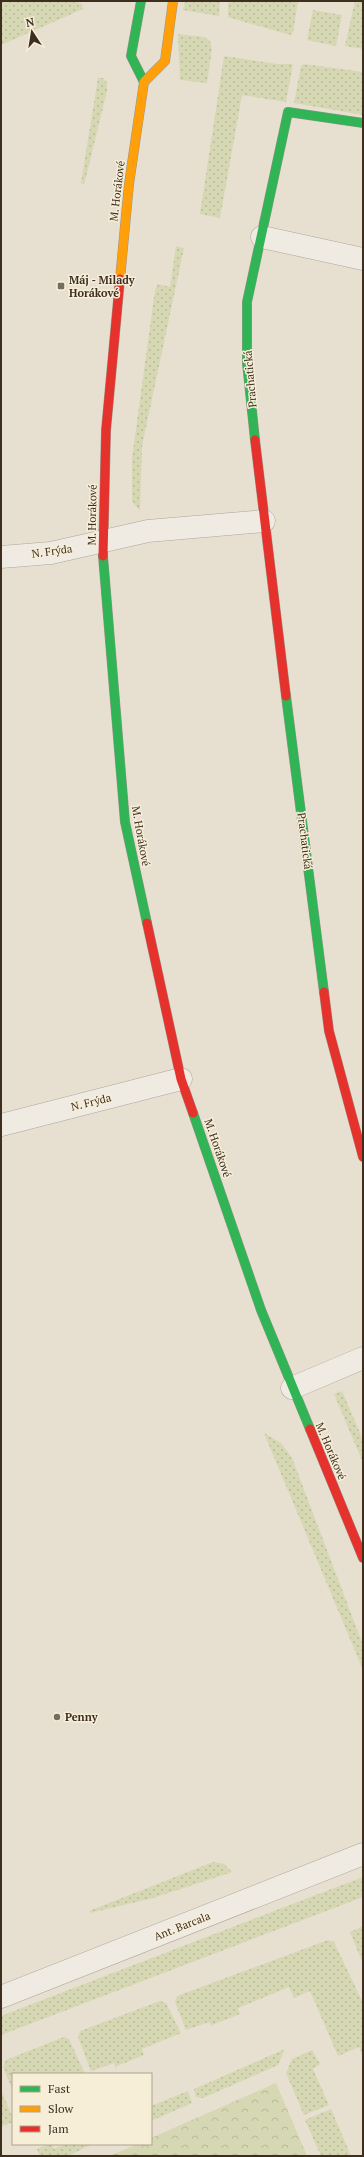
<svg xmlns="http://www.w3.org/2000/svg" width="364" height="2157" font-family="'PT Serif',serif">
	<defs>
		<pattern id="grass-dots" width="8" height="8" patternUnits="userSpaceOnUse"><rect width="8" height="8" fill="#d6d7b3"/><path d="M2 2h.1M6 6h.1" fill="none" stroke="#b9b99a" stroke-width="1.8" stroke-linecap="round"/></pattern>
		<pattern id="forest-crowns" width="20" height="18" patternUnits="userSpaceOnUse"><rect width="20" height="18" fill="#d6d7b3"/><path d="M2 6a3 3 0 1 1 6 0M12 15a3 3 0 1 1 6 0" fill="none" stroke="#b9b99a"/></pattern>
	</defs>
	<rect width="100%" height="100%" fill="#e7e0d1"/>
	<g fill="url(#grass-dots)">
		<path d="M1 1H75L82 4 83 9 1 45Z"/>
		<path d="M185 1H220L219 16 183 10Z"/>
		<path d="M228 1H298L293 32 290 35 228 17Z"/>
		<path d="M355 1H363V49L345 46Z"/>
		<path d="M313 10 342 15 336 46 307 40Z"/>
		<path d="M178 34 204 37 210 41 212 49 207 83 180 80Z"/>
		<path d="M224 56 277 64H293L286 102 242 95 220 218 200 214Z"/>
		<path d="M304 64 363 72V115L294 103 301 66Z"/>
		<path d="M98 78H103L107 83V91L84 185 81 183Z"/>
		<path d="M176 246 184 248 142 446 140 511 132 501V458L155 290 158 284 170 287Z"/>
		<path d="M342 1391 363 1440V1463L334 1394Z"/>
		<path d="M264 1433 281 1443 292 1458 363 1645V1670Z"/>
		<path d="M213 1862 224 1864 232 1872 153 1898 90 1913 89 1911Z"/>
		<path d="M363 1877V1897L1 2035V2016Z"/>
		<path d="M363 1926V1964L350 1932Z"/>
		<path d="M328 1940 334 1942 363 2003V2056L359 2047 338 2056 310 1991 294 1998 289 1987 238 2008 240 2014 212 2025V2027L209 2022 186 2030 175 2002 177 1996Z"/>
		<path d="M160 2001 166 2003 181 2033 142 2049 144 2055 117 2066 116 2069 114 2063 91 2071 78 2037 80 2031Z"/>
		<path d="M64 2037 69 2039 85 2074H13V2091L3 2067 6 2060Z"/>
		<path d="M285 2049 278 2065 203 2098 196 2097 194 2089Z"/>
		<path d="M312 2050 320 2064 313 2069 329 2105 304 2115 286 2073 292 2059Z"/>
		<path d="M1 2090 13 2119V2122L1 2127Z"/>
		<path d="M188 2091 192 2103 151 2121V2106Z"/>
		<path d="M331 2109 351 2156H321L305 2120Z"/>
		<path d="M49 2144H52L54 2149 65 2144H93L68 2156H40L37 2149Z"/>
	</g>
	<path fill="url(#forest-crowns)" d="M276 2083 307 2156H110L137 2144H151V2138Z"/>
	<g fill="none" stroke-linecap="round" stroke-linejoin="round">
		<defs>
			<g id="street">
				<path d="M262 237 363 259"/>
				<path d="M1 557 51 553 148 531 264 521"/>
				<path d="M1 1125 181 1079"/>
				<path d="M292 1388 363 1358"/>
				<path d="M1 1997 363 1854"/>
			</g>
			<g id="fast">
				<path d="M141 1 131 56 144 82"/>
				<path d="M255 440 247 363V302L288 112 363 123"/>
				<path d="M103 556 125 822 147 923"/>
				<path d="M286 696 324 992"/>
				<path d="M193 1113 261 1310 310 1429"/>
			</g>
			<path id="slow" d="M120 279 129 184 144 82 165 61 173 1"/>
			<g id="jam">
				<path d="M255 440 286 696"/>
				<path d="M103 556 106 430 120 279"/>
				<path d="M147 923 181 1079 193 1113"/>
				<path d="M324 992 329 1031 363 1157"/>
				<path d="M310 1429 363 1558"/>
			</g>
		</defs>
		<use href="#street" stroke="#ada599" stroke-width="23"/>
		<use href="#fast" stroke="#9c958a" stroke-width="10"/>
		<use href="#slow" stroke="#9c958a" stroke-width="10"/>
		<use href="#jam" stroke="#9c958a" stroke-width="10"/>
		<use href="#street" stroke="#efebe3" stroke-width="22"/>
		<use href="#fast" stroke="#30b455" stroke-width="9"/>
		<use href="#slow" stroke="#ff9f0a" stroke-width="9"/>
		<use href="#jam" stroke="#e5322d" stroke-width="9"/>
	</g>
	<g fill="#786c5e" stroke="#f7eed8" stroke-width="1.5">
		<rect x="57" y="282" width="8" height="8" rx="2"/>
		<circle cx="57" cy="1717" r="4"/>
	</g>
	<g text-anchor="middle" dominant-baseline="central" stroke-width="3" stroke-linejoin="round" paint-order="stroke">
		<g font-size="11" fill="#3d2e20" stroke="#f7eed8">
			<text transform="translate(117 191) rotate(-83)">M. Horákové</text>
			<text transform="translate(250 379) rotate(-95)">Prachatická</text>
			<text transform="translate(92 515) rotate(-89)">M. Horákové</text>
			<text transform="translate(52 551) rotate(-8)">N. Frýda</text>
			<text transform="translate(141 836) rotate(80)">M. Horákové</text>
			<text transform="translate(305 841) rotate(83)">Prachatická</text>
			<text transform="translate(91 1102) rotate(-14)">N. Frýda</text>
			<text transform="translate(218 1148) rotate(71)">M. Horákové</text>
			<text transform="translate(331 1451) rotate(67)">M. Horákové</text>
			<text transform="translate(182 1926) rotate(-22)">Ant. Barcala</text>
		</g>
		<g font-size="11" font-weight="bold" fill="#3d2e20" stroke="#f7eed8" text-anchor="start">
			<text x="69" y="280">Máj - Milady<tspan x="69" dy="13">Horákové</tspan></text>
			<text x="65" y="1717">Penny</text>
		</g>
	</g>
	<rect width="364" height="2157" fill="none" stroke="#3d2e20" stroke-width="4"/>
	<rect x="12" y="2073" width="140" height="72" fill="#f7eed8" stroke="#ada18e"/>
	<rect x="20" y="2086" width="20" height="6" fill="#30b455" stroke="#ada18e"/>
	<text x="48" y="2093" font-size="12" fill="#3d2e20">Fast</text>
	<rect x="20" y="2106" width="20" height="6" fill="#ff9f0a" stroke="#ada18e"/>
	<text x="48" y="2113" font-size="12" fill="#3d2e20">Slow</text>
	<rect x="20" y="2126" width="20" height="6" fill="#e5322d" stroke="#ada18e"/>
	<text x="48" y="2133" font-size="12" fill="#3d2e20">Jam</text>
	<g transform="translate(32 32) rotate(348)" stroke="#f7eed8" stroke-width="3" paint-order="stroke">
	<path d="M0-3L7 15L0 10L-7 15Z" fill="#3d2e20"/>
	<text y="-6" font-size="11" font-weight="bold" text-anchor="middle" fill="#3d2e20">N</text>
	</g>
</svg>
